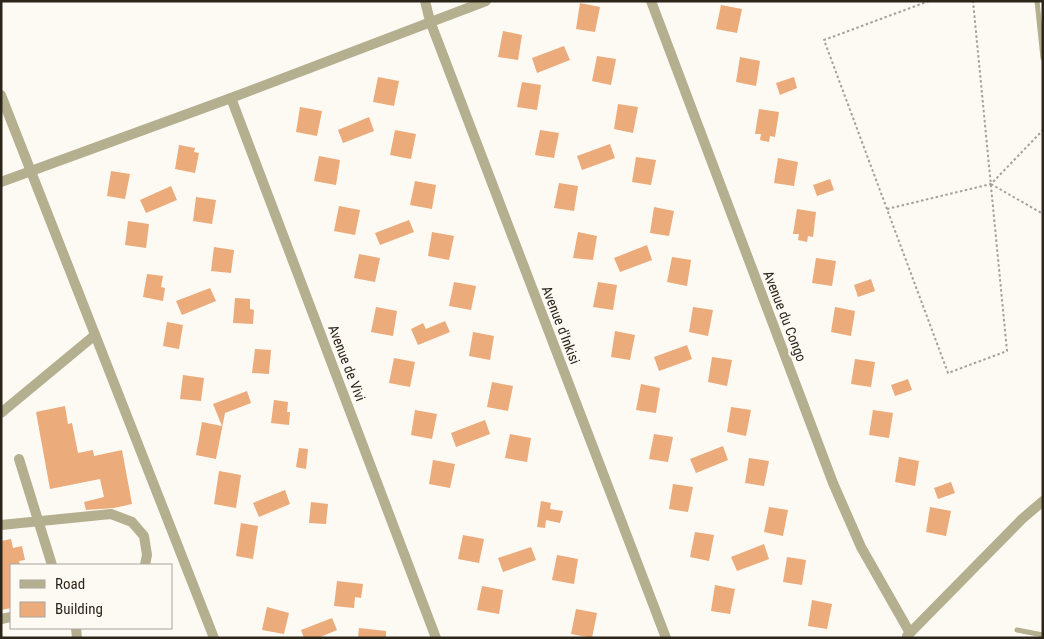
<svg xmlns="http://www.w3.org/2000/svg" width="1044" height="639" font-family="'Roboto Condensed',sans-serif">
	<rect width="100%" height="100%" fill="#fdf9f3"/>
	<g fill="#ecab7a">
		<path d="M580 3 600 7 595 32 576 29Z"/>
		<path d="M721 5 742 9 737 33 716 29Z"/>
		<path d="M503 31 522 35 518 60 498 57Z"/>
		<path d="M564 46 570 60 537 73 532 58Z"/>
		<path d="M597 56 616 59 611 85 592 81Z"/>
		<path d="M740 57 760 61 756 86 736 82Z"/>
		<path d="M378 77 399 81 394 106 373 102Z"/>
		<path d="M794 77 797 88 780 95 776 83Z"/>
		<path d="M522 82 541 85 537 110 517 107Z"/>
		<path d="M618 104 638 107 633 133 614 129Z"/>
		<path d="M300 107 322 111 317 136 296 132Z"/>
		<path d="M759 109 779 112 775 137 770 136 769 142 760 140 761 134H755Z"/>
		<path d="M369 117 374 131 343 143 338 130Z"/>
		<path d="M395 130 416 134 411 159 390 155Z"/>
		<path d="M540 130 559 133 554 158 535 155Z"/>
		<path d="M610 144 615 158 582 170 577 156Z"/>
		<path d="M179 145 195 148 194 152 199 153 195 173 175 169Z"/>
		<path d="M319 156 340 160 336 185 314 181Z"/>
		<path d="M636 157 656 160 651 185 632 182Z"/>
		<path d="M778 158 798 162 794 186 774 183Z"/>
		<path d="M111 171 130 174 125 199 107 196Z"/>
		<path d="M830 179 834 190 817 196 813 185Z"/>
		<path d="M415 181 436 185 432 209 410 205Z"/>
		<path d="M559 183 578 186 574 211 554 208Z"/>
		<path d="M171 186 177 200 146 213 140 200Z"/>
		<path d="M196 197 216 200 212 224 193 221Z"/>
		<path d="M339 206 360 210 355 235 334 231Z"/>
		<path d="M654 207 674 211 669 236 650 233Z"/>
		<path d="M797 209 816 212 813 237 808 236 807 242 798 240 799 234H793Z"/>
		<path d="M409 220 414 232 380 245 375 233Z"/>
		<path d="M128 221 149 224 146 248 125 245Z"/>
		<path d="M432 232 454 236 449 260 428 256Z"/>
		<path d="M578 232 597 236 593 260 573 258Z"/>
		<path d="M647 245 652 260 620 272 614 258Z"/>
		<path d="M214 247 234 250 231 273 211 271Z"/>
		<path d="M359 254 380 258 375 282 354 278Z"/>
		<path d="M672 257 691 260 687 286 667 282Z"/>
		<path d="M816 258 836 261 832 286 812 283Z"/>
		<path d="M147 274 163 276 161 287 165 288 163 301 143 297Z"/>
		<path d="M871 279 875 291 858 297 854 285Z"/>
		<path d="M454 282 476 286 471 310 449 306Z"/>
		<path d="M598 282 617 285 613 310 593 307Z"/>
		<path d="M210 288 216 301 182 315 176 301Z"/>
		<path d="M235 298 250 299V309L254 310 253 324 233 323Z"/>
		<path d="M376 307 397 311 393 336 371 332Z"/>
		<path d="M693 307 713 310 708 336 689 332Z"/>
		<path d="M835 307 855 311 851 336 831 332Z"/>
		<path d="M445 321 450 332 418 345 411 329 423 323 426 329Z"/>
		<path d="M167 322 183 325 179 349 163 346Z"/>
		<path d="M615 331 635 335 630 360 611 357Z"/>
		<path d="M473 332 494 336 490 360 469 356Z"/>
		<path d="M687 345 692 359 659 371 654 357Z"/>
		<path d="M255 349 271 350 269 374 252 373Z"/>
		<path d="M712 357 732 360 727 386 708 382Z"/>
		<path d="M394 358 415 362 410 387 389 383Z"/>
		<path d="M855 359 875 362 871 387 851 384Z"/>
		<path d="M183 375 204 378 201 401 180 399Z"/>
		<path d="M908 379 912 390 895 396 891 385Z"/>
		<path d="M492 382 513 386 508 411 487 407Z"/>
		<path d="M641 384 660 388 656 413 636 410Z"/>
		<path d="M247 391 251 403 225 413 216 459 196 455 202 422 222 426 213 404Z"/>
		<path d="M274 400 288 402 287 412H290L289 425 271 423Z"/>
		<path d="M65 406 68 424 72 423 78 453 93 450 94 456 122 450 132 504 114 508 86 510 84 502 104 497 100 479 50 489 36 412Z"/>
		<path d="M731 407 751 410 746 436 727 432Z"/>
		<path d="M415 410 437 414 432 439 411 435Z"/>
		<path d="M873 410 893 413 889 438 869 435Z"/>
		<path d="M485 420 490 434 456 447 451 433Z"/>
		<path d="M510 434 531 438 527 462 505 458Z"/>
		<path d="M654 434 673 437 668 462 649 459Z"/>
		<path d="M723 446 728 460 696 473 690 459Z"/>
		<path d="M299 448 308 449 306 469 296 467Z"/>
		<path d="M899 457 919 461 915 486 895 482Z"/>
		<path d="M749 458 769 461 764 486 745 483Z"/>
		<path d="M433 460 455 464 450 488 429 484Z"/>
		<path d="M219 471 241 475 236 508 214 504Z"/>
		<path d="M951 482 955 493 938 499 934 488Z"/>
		<path d="M673 484 693 487 688 512 669 509Z"/>
		<path d="M285 490 290 504 259 517 253 503Z"/>
		<path d="M541 501 551 503 550 509 563 511 560 523 546 520 545 528 537 527Z"/>
		<path d="M311 502 328 504 326 524 309 523Z"/>
		<path d="M769 507 788 510 783 536 764 532Z"/>
		<path d="M930 507 951 511 946 536 926 532Z"/>
		<path d="M241 523 258 526 253 559 236 556Z"/>
		<path d="M695 532 714 535 709 561 690 557Z"/>
		<path d="M463 535 484 539 479 563 458 559Z"/>
		<path d="M11 539 13 548 22 546 25 560 19 561 20 565H11V608L1 610V541Z"/>
		<path d="M764 544 769 559 737 571 731 557Z"/>
		<path d="M531 547 536 560 503 572 498 558Z"/>
		<path d="M557 555 578 559 574 584 552 580Z"/>
		<path d="M787 557 806 560 802 585 783 582Z"/>
		<path d="M337 581 363 584 361 598 355 597 354 608 334 606Z"/>
		<path d="M715 585 735 589 730 614 711 611Z"/>
		<path d="M482 586 503 590 499 614 477 610Z"/>
		<path d="M812 600 832 604 827 629 808 626Z"/>
		<path d="M267 607 289 613 284 634 262 630Z"/>
		<path d="M576 609 597 613 592 638 571 634Z"/>
		<path d="M332 618 337 630 318 638H304L301 630Z"/>
		<path d="M359 628 386 631V638H358Z"/>
	</g>
	<g fill="none" stroke-linecap="round" stroke-linejoin="round">
		<g stroke="#a5a098" stroke-width="2" stroke-dasharray="2.5 2.5" stroke-linecap="butt">
			<path d="M929 1 824 40 948 373 1007 351 973 1"/>
			<path d="M991 184 1043 214"/>
			<path d="M887 209 991 184 1043 130"/>
		</g>
		<g stroke="#b4af8f" stroke-width="5">
			<path d="M1037 1 1043 58"/>
			<path d="M1017 630 1043 635"/>
		</g>
		<g stroke="#b4af8f" stroke-width="10">
			<path d="M425 1 430 21 666 638"/>
			<path d="M651 1 833 483 861 547 910 633"/>
			<path d="M1 95 214 638"/>
			<path d="M231 98 436 638"/>
			<path d="M1 182 231 98 486 1"/>
			<path d="M1 413 95 335"/>
			<path d="M19 459 52 565"/>
			<path d="M1 525 111 514 132 522 144 536 147 555 145 565"/>
			<path d="M1 619 11 617"/>
			<path d="M76 628 77 638"/>
			<path d="M907 636 1022 519 1043 501"/>
		</g>
	</g>
	<g text-anchor="middle" dominant-baseline="central" stroke-width="5" stroke-linejoin="round" paint-order="stroke">
		<g font-size="14" fill="#2c251a" stroke="#fdf9f3">
			<text transform="translate(785 316) rotate(69)">Avenue du Congo</text>
			<text transform="translate(561 325) rotate(69)">Avenue d'Inkisi</text>
			<text transform="translate(347 363) rotate(69)">Avenue de Vivi</text>
		</g>
	</g>
	<rect width="1044" height="639" fill="none" stroke="#2c251a" stroke-width="5"/>
	<rect x="10" y="564" width="162" height="65" fill="#fdf9f3" stroke="#a9a49c"/>
	<rect x="20" y="580" width="25" height="8" fill="#b4af8f" stroke="#a9a49c"/>
	<text x="55" y="589" font-size="15" fill="#2c251a">Road</text>
	<rect x="20" y="602" width="25" height="15" fill="#ecab7a" stroke="#a9a49c"/>
	<text x="55" y="614" font-size="15" fill="#2c251a">Building</text>
</svg>
